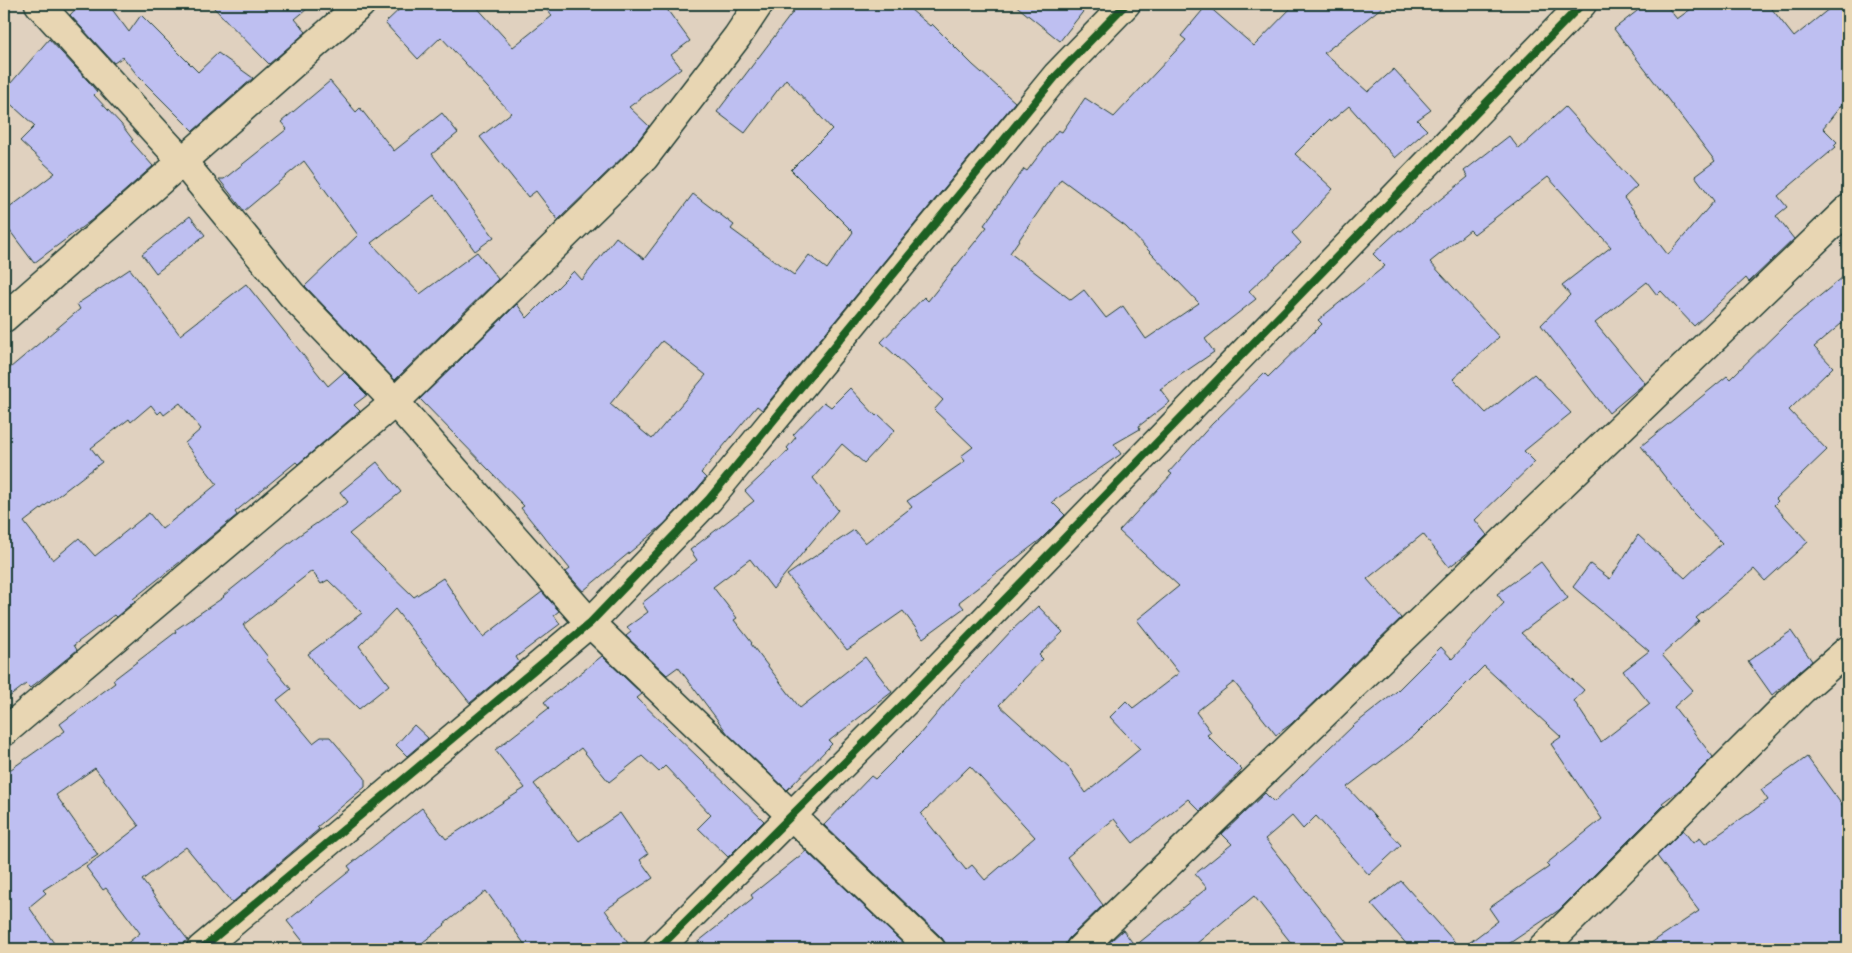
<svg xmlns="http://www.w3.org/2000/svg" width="1852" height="953" font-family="Pangolin,sans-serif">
	<rect width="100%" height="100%" fill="#e0d1bf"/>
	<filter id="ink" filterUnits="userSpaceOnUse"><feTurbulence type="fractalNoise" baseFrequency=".02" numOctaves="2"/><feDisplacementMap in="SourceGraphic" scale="10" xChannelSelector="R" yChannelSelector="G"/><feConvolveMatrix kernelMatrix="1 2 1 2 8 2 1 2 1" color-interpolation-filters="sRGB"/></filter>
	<g filter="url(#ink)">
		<g fill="#bebff1" stroke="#1f3d34" fill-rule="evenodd">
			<path d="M80 4H108L129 32 141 15 198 72 218 53 253 78 193 131 138 76 123 57 114 63 70 15Z"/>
			<path d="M210 4H313L295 19 306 32 269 64Z"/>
			<path d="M405 4H474L513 47 552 16 542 4H663L690 41 671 55 681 68 629 107 649 126 632 148 558 220 536 191 528 197 480 137 511 113 441 37 418 59 385 23Z"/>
			<path d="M799 4H904L930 26 932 24 973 65 1015 102 762 410 757 406 701 473 706 478 697 489 664 524 583 591 566 572 570 569 521 508 524 506 420 399 517 304 527 318 574 271 582 280 616 237 644 259 693 194 734 225 731 229 794 275 809 255 827 269 853 232 791 170 832 129 786 79 745 133 717 112ZM662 341 706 375 652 439 610 404Z"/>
			<path d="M1014 4H1089L1060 41Z"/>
			<path d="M1295 4H1386L1324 53 1368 92 1394 69 1431 110 1417 120 1427 130 1395 158 1349 106 1330 122 1329 120 1295 154 1333 189 1292 233 1301 243 1249 291 1256 299 1205 339 1214 352 1160 389 1170 402 1139 426 1140 429 1114 444 1121 454 1052 502 1065 515 1040 540 959 602 964 608 923 638 903 611 847 650 787 575 854 530 865 543 912 507 907 501 965 461 961 456 973 447 934 410 943 400 881 342 924 297 928 301 987 227 984 225 1024 169 1027 171 1058 130 1062 132 1085 98 1114 117 1186 40 1181 36 1207 5 1254 46ZM1061 179 1126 227 1199 303 1146 339 1123 306 1106 318 1084 290 1071 300 1010 253Z"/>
			<path d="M1646 4H1665L1677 19 1698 4H1768L1794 37 1835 4H1848V97L1823 128 1837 142 1834 145 1836 147 1778 196 1787 207 1776 216 1794 239 1749 282 1746 278 1694 326 1661 291 1657 295 1647 282 1595 323 1645 383 1609 413 1541 325 1570 295 1562 285 1611 247 1548 177 1474 234 1470 230 1430 262 1499 337 1453 379 1486 413 1534 374 1571 413 1524 451 1535 462 1475 520 1487 535 1473 549 1449 567 1423 534 1367 579 1401 618 1291 724 1276 735 1234 682 1196 712 1211 732 1207 735 1242 770 1200 811 1188 799 1133 843 1114 819 1067 857 1103 905 1069 938 1065 944V949H946V944L942 938 824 825 871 776 875 779 919 735 960 686 1012 630 1038 606 1063 632 1039 655 1043 659 999 705 1070 769 1086 793 1140 749 1110 717 1126 701 1133 708 1179 673 1137 620 1179 586 1119 531 1172 474 1169 472 1212 424 1264 373 1268 377 1322 324 1318 320 1385 266 1373 254 1399 230 1401 231 1468 177 1464 171 1509 136 1519 149 1565 107 1637 186 1624 198 1668 255 1714 201 1695 176 1715 161 1614 29ZM970 766 1035 837 985 880 972 865 966 870 921 814Z"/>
			<path d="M49 39 89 82 97 92 94 95 121 124 133 140 131 141 153 166 93 219 34 263 4 223V212L55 173 20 141 35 126 4 98V91Z"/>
			<path d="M330 81 356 112 360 108 394 151 442 113 458 133 432 154 494 237 475 251 434 195 371 243 420 294 477 252 498 279 395 380 305 286 358 235 304 161 244 211 219 179H224L287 129 281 122Z"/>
			<path d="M190 216 205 235 156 273 142 254Z"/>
			<path d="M130 269 180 335 246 284 328 386 344 372 367 395 354 405 360 411 298 464 296 462 235 512 237 515 190 554 133 599 135 601 116 617 114 615 74 645 77 650 59 665 30 688 26 684 4 701V373L80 309 77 304ZM180 403 201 429 185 443 217 484 162 529 149 513 95 556 79 538 53 560 24 522 102 462 91 448 129 419 131 422 151 405 158 414 161 411 164 415Z"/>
			<path d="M1848 273V318L1814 347 1833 367 1789 410 1827 450 1776 499 1778 501 1774 505 1808 542 1765 581 1754 569 1696 618 1699 621 1662 655 1693 690 1674 707 1713 757 1682 788 1662 803 1664 805 1559 910 1501 949H1411L1371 904 1401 881 1461 949 1498 921 1489 908 1549 867 1546 864 1602 819 1551 744 1561 737 1484 666 1414 736 1347 787 1401 845 1369 875 1316 816 1303 829 1292 816 1265 839 1352 949H1296L1254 896 1190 949H1102L1123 930 1135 946 1207 888 1195 874 1232 844 1222 834 1265 793 1274 802 1354 725 1396 692 1441 647 1452 659 1504 603 1497 594 1541 562 1568 598 1521 633 1584 690 1574 701 1601 742 1650 704 1623 671 1649 651 1573 587 1590 564 1610 579 1638 535 1685 578 1722 543 1693 513 1641 446 1727 376 1730 379 1789 321Z"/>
			<path d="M850 388 876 416 878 414 895 430 864 463 842 444 813 478 838 510 773 589 750 559 713 587 737 618 734 620 752 643 751 644 800 708 865 657 892 692 829 741 832 744 787 790 728 734 678 667 667 675 626 636 631 632 627 627 648 612 642 603 697 560 690 550 754 501 745 491 789 450 787 448 796 437 793 435 824 402 831 407Z"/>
			<path d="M377 462 401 492 349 534 414 597 443 578 483 637 542 592 559 611 554 615 560 624 516 657 519 662 470 703 395 609 359 646 389 685 359 709 326 677 308 654 362 613 328 580 321 584 312 571 243 625 268 657 266 659 291 689 277 700 313 743 321 737H330L365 778V787L317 827 319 829 232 903 186 847 142 880 188 940 175 949H120L140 933 106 888 103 890 86 867 139 826 95 768 56 795 98 855 43 890 46 893 29 907 58 949H4V774L65 731 60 724 115 683 113 680 176 632 175 630 224 597 223 596 298 536 348 502 340 492Z"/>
			<path d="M1791 631 1812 661 1772 695 1748 661Z"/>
			<path d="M602 656 642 694 637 698 764 821 728 857 698 828 711 815 665 766 659 772 642 756 609 782 581 748 534 784 579 841 620 813 648 854 640 860 653 878 605 910 632 949H528L486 891 444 924 445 925 414 949H309L287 921 351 870 348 866 422 808 446 839 525 788 495 750 549 708 544 702Z"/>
			<path d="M414 725 428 738 407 756 396 745Z"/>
			<path d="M1807 757 1848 813V949H1642L1699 911 1657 856 1683 830 1693 843 1700 838 1705 844 1768 800 1761 790Z"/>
			<path d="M806 851 909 949H689L753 898 751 895Z"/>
		</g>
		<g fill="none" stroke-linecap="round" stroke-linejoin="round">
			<defs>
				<g id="minor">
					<path d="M39 4 183 162 292 295 395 402 590 623 931 949"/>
					<path d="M4 318 361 4"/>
					<path d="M4 732 395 402 644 158 737 37 759 4"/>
					<path d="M201 949 590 623 709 499 1057 75 1126 4"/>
					<path d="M658 949 912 695 1582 4"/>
					<path d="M1080 949 1848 209"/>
					<path d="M1542 949 1802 690 1848 650"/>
				</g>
			</defs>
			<use href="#minor" stroke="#1f3d34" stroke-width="31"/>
			<use href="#minor" stroke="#e8d6b3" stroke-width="28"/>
			<defs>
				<g id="cycleway">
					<path d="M201 949 590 623 709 499 1057 75 1126 4"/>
					<path d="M658 949 912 695 1582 4"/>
				</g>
			</defs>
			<use href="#cycleway" stroke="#e8d6b3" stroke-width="11"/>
			<use href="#cycleway" stroke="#1b5e20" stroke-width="8"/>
		</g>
	</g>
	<rect width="1852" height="953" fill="none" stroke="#e8d6b3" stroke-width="20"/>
	<rect x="10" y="10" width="1832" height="933" fill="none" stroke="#1f3d34" stroke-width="2" filter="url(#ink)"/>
</svg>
